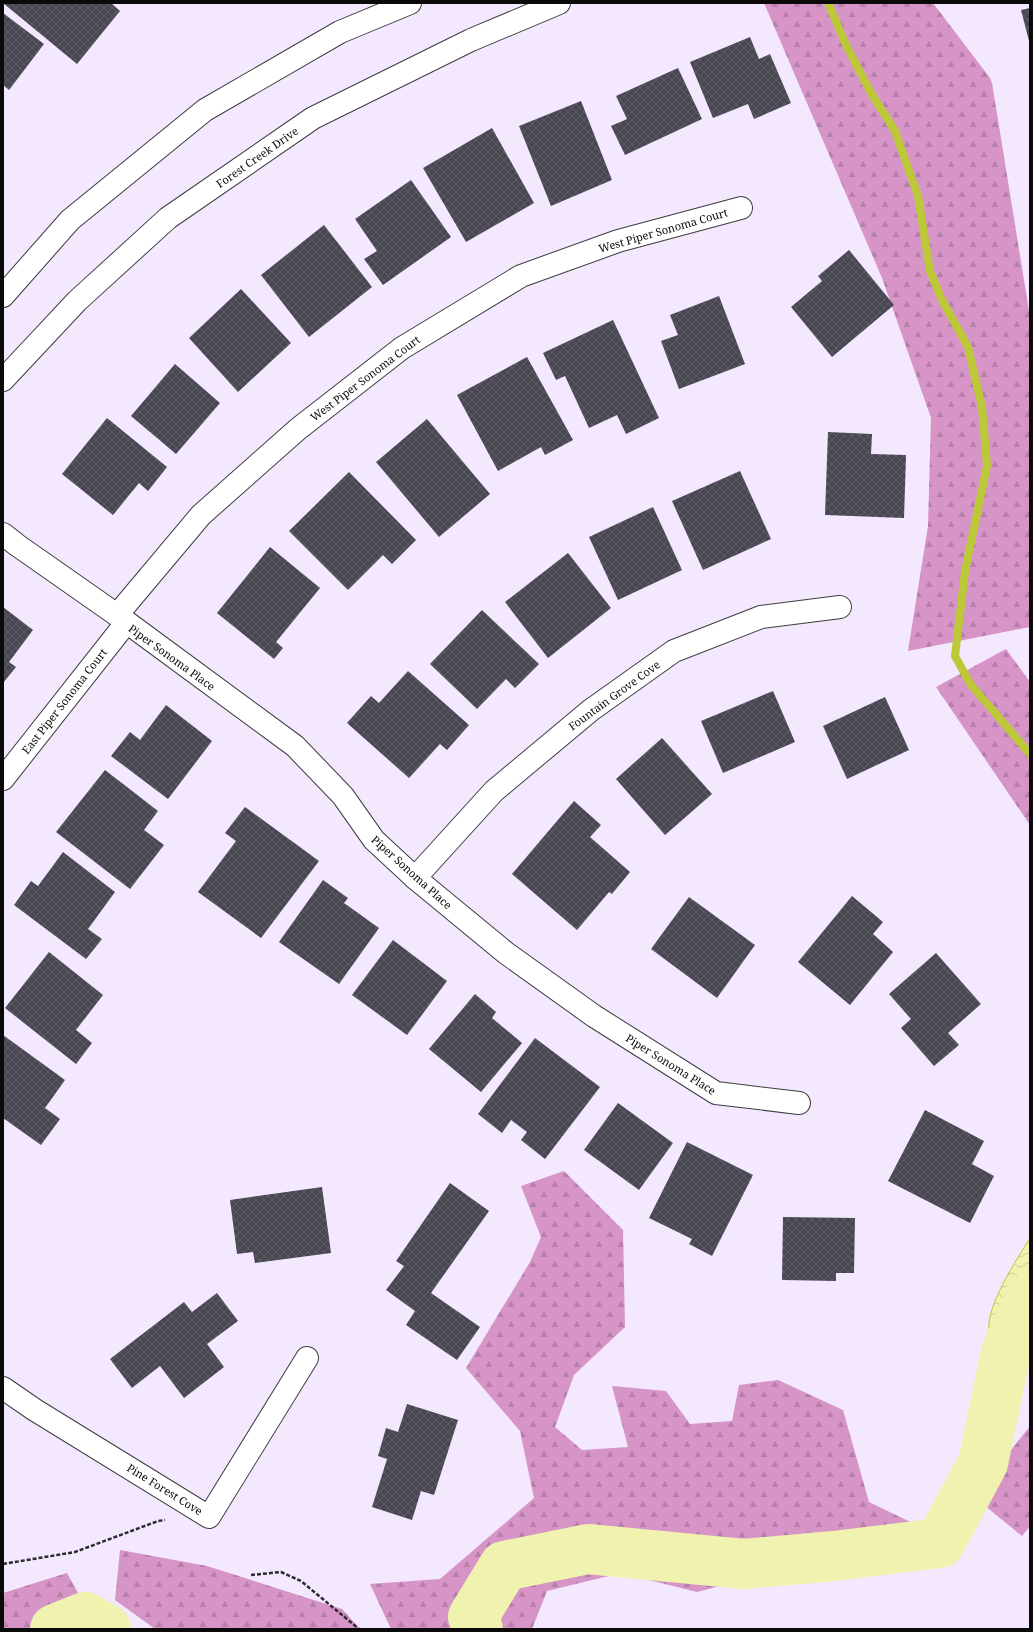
<svg xmlns="http://www.w3.org/2000/svg" width="1033" height="1632" font-family="'Noto Serif',serif">
	<defs>
		<pattern id="forest-firs" width="22" height="20" patternUnits="userSpaceOnUse"><rect width="22" height="20" fill="#d694c7"/><path d="M5 1l3.5 6h-7zM16 11l3.5 6h-7z" fill="#b67eaa"/></pattern>
		<pattern id="water-waves" width="16" height="10" patternUnits="userSpaceOnUse"><rect width="16" height="10" fill="#f0f3af"/><path d="M0 5q4-4 8 0t8 0" fill="none" stroke="#cccf95"/></pattern>
		<pattern id="building-cross-hatch" width="8" height="8" patternUnits="userSpaceOnUse"><rect width="8" height="8" fill="#484752"/><path d="M0 0l8 8M0 8l8-8" fill="none" stroke="#5e5d66"/></pattern>
	</defs>
	<rect width="100%" height="100%" fill="#f3e8fe"/>
	<g fill="url(#forest-firs)">
		<path d="M764 3H933L990 78 992 83 1030 317V627L908 651 928 526 931 418 882 278Z"/>
		<path d="M1006 649 1030 682V825L936 687Z"/>
		<path d="M564 1171 623 1230 625 1327 574 1375 555 1427 582 1450 628 1447 612 1386 666 1391 690 1424 732 1421 739 1385 778 1380 843 1410 869 1502 929 1531 697 1592 621 1573 547 1591 532 1629H391L370 1584 440 1579 534 1498 520 1431 466 1368 530 1262 541 1237 521 1186Z"/>
		<path d="M1030 1426V1526L1022 1536 974 1497Z"/>
		<path d="M120 1550 207 1566 342 1609 360 1629H155L115 1600Z"/>
		<path d="M67 1573 98 1629H3V1593Z"/>
	</g>
	<path fill="url(#water-waves)" stroke="#bdc839" d="M1030 1238V1342C1019 1353 1013 1354 997 1350 993 1344 990 1337 989 1330 986 1306 1017 1259 1030 1238Z"/>
	<g fill="none" stroke-linecap="round" stroke-linejoin="round">
		<path stroke="#bdc839" stroke-width="8" d="M828 3 846 45 871 93 895 131 918 196 930 271 942 300 968 347 982 407 987 466 965 571 955 656 971 685 1030 754"/>
		<g stroke="#f0f3af" stroke-width="50">
			<path d="M55 1629 85 1617 106 1629"/>
			<path d="M478 1629 473 1617 504 1566 588 1549 744 1564 834 1556 940 1543 983 1463 1006 1352 1030 1297"/>
		</g>
	</g>
	<g fill="url(#building-cross-hatch)">
		<path d="M3 3H111L120 11 77 64Z"/>
		<path d="M1030 8V41H1029L1021 10Z"/>
		<path d="M3 13 44 44 9 90 3 85Z"/>
		<path d="M750 37 759 59 770 54 791 103 754 119 748 104 713 118 690 62Z"/>
		<path d="M678 68 702 119 625 155 611 126 627 119 616 96Z"/>
		<path d="M581 101 612 180 551 206 519 126Z"/>
		<path d="M492 128 534 203 466 242 423 168Z"/>
		<path d="M411 180 451 237 383 285 364 259 377 251 355 219Z"/>
		<path d="M324 225 372 287 309 337 261 275Z"/>
		<path d="M849 250 894 305 832 357 791 307 822 281 818 276Z"/>
		<path d="M241 289 291 343 238 392 189 338Z"/>
		<path d="M719 296 745 364 679 389 661 341 678 335 670 315Z"/>
		<path d="M613 320 659 418 626 434 617 415 589 428 565 376 556 380 543 353Z"/>
		<path d="M527 357 573 440 545 455 541 447 498 471 457 395Z"/>
		<path d="M175 364 220 403 176 454 131 416Z"/>
		<path d="M107 418 167 467 148 491 139 483 113 515 62 474Z"/>
		<path d="M427 419 490 494 439 537 376 462Z"/>
		<path d="M828 432 872 434 871 454 906 455 904 518 825 515Z"/>
		<path d="M740 471 771 539 703 570 672 501Z"/>
		<path d="M349 472 416 540 392 564 383 555 348 590 289 531Z"/>
		<path d="M653 507 682 570 618 600 589 537Z"/>
		<path d="M270 547 320 588 276 642 283 648 274 659 217 613Z"/>
		<path d="M568 553 611 608 548 658 505 602Z"/>
		<path d="M3 607 33 630 9 662 16 667 3 683Z"/>
		<path d="M482 610 539 664 515 688 506 679 477 709 430 664Z"/>
		<path d="M408 671 469 725 447 750 440 744 409 778 347 723 371 696 379 703Z"/>
		<path d="M773 691 795 742 723 773 701 721Z"/>
		<path d="M885 697 909 750 847 779 823 726Z"/>
		<path d="M166 705 212 741 168 799 111 756 130 732 140 740Z"/>
		<path d="M662 738 712 794 665 835 616 779Z"/>
		<path d="M105 770 158 811 144 830 164 845 130 889 56 832Z"/>
		<path d="M574 801 601 825 590 837 630 872 612 894 609 892 577 930 512 874Z"/>
		<path d="M245 807 319 861 261 938 198 892 236 841 225 833Z"/>
		<path d="M63 852 115 892 88 929 102 939 86 959 14 905 31 881 38 886Z"/>
		<path d="M323 880 348 898 344 903 379 928 339 984 279 942Z"/>
		<path d="M852 896 883 922 873 934 893 952 850 1005 798 962Z"/>
		<path d="M689 897 755 945 717 998 651 949Z"/>
		<path d="M393 940 447 981 407 1035 352 995Z"/>
		<path d="M49 952 103 995 76 1030 92 1043 76 1064 5 1008Z"/>
		<path d="M936 953 981 1004 948 1033 959 1045 934 1066 901 1028 911 1019 889 994Z"/>
		<path d="M475 994 496 1012 492 1018 522 1043 481 1092 429 1049Z"/>
		<path d="M3 1035 65 1080 45 1108 60 1119 41 1145 3 1118Z"/>
		<path d="M535 1038 600 1087 545 1159 521 1140 527 1132 511 1120 502 1133 478 1114Z"/>
		<path d="M618 1103 673 1143 639 1190 584 1150Z"/>
		<path d="M925 1110 984 1141 972 1164 994 1176 970 1223 888 1181Z"/>
		<path d="M687 1142 753 1175 712 1256 689 1244 692 1239 649 1218Z"/>
		<path d="M450 1183 489 1211 431 1293 480 1327 457 1360 406 1325 415 1311 386 1290 404 1266 396 1261Z"/>
		<path d="M322 1187 331 1253 255 1263 253 1252 237 1254 230 1200Z"/>
		<path d="M783 1217 855 1218 854 1273H836V1281L782 1280Z"/>
		<path d="M217 1293 238 1321 207 1344 224 1367 184 1398 160 1366 132 1388 110 1359 184 1302 192 1312Z"/>
		<path d="M407 1404 458 1420 434 1495 421 1491 412 1520 372 1507 387 1459 378 1456 386 1428 398 1432Z"/>
	</g>
	<g fill="none" stroke-linecap="round" stroke-linejoin="round">
		<defs>
			<g id="minor">
				<path d="M3 296 70 220 205 110 340 32 410 3"/>
				<path d="M3 380 77 301 168 218 313 118 471 40 559 3"/>
				<path d="M3 534 17 545 117 615 295 746 343 796 374 840 415 878 506 953 594 1016 716 1093 799 1103"/>
				<path d="M117 615 201 515 298 429 402 348 521 276 618 241 741 208"/>
				<path d="M3 779 126 623"/>
				<path d="M415 878 494 791 591 710 674 651 761 617 840 607"/>
				<path d="M3 1388 35 1410 209 1517 307 1358"/>
			</g>
		</defs>
		<use href="#minor" stroke="#3d3d3d" stroke-width="24"/>
		<g stroke="#2c2c2c" stroke-width="2.5" stroke-dasharray="4 2" stroke-linecap="butt">
			<path d="M3 1564 75 1552 158 1521 165 1520"/>
			<path d="M251 1575 281 1572 301 1581 359 1629"/>
		</g>
		<use href="#minor" stroke="#fff" stroke-width="22"/>
	</g>
	<g text-anchor="middle" dominant-baseline="central" stroke-width="4" stroke-linejoin="round" paint-order="stroke">
		<g font-size="11" fill="#0a0a0a" stroke="#fff">
			<text transform="translate(257 157) rotate(-35)">Forest Creek Drive</text>
			<text transform="translate(663 230) rotate(-16)">West Piper Sonoma Court</text>
			<text transform="translate(365 378) rotate(-37)">West Piper Sonoma Court</text>
			<text transform="translate(172 657) rotate(36)">Piper Sonoma Place</text>
			<text transform="translate(614 695) rotate(-36)">Fountain Grove Cove</text>
			<text transform="translate(64 701) rotate(-52)">East Piper Sonoma Court</text>
			<text transform="translate(412 872) rotate(42)">Piper Sonoma Place</text>
			<text transform="translate(671 1064) rotate(32)">Piper Sonoma Place</text>
			<text transform="translate(165 1489) rotate(32)">Pine Forest Cove</text>
		</g>
	</g>
	<rect width="1033" height="1632" fill="none" stroke="#0a0a0a" stroke-width="8"/>
</svg>
